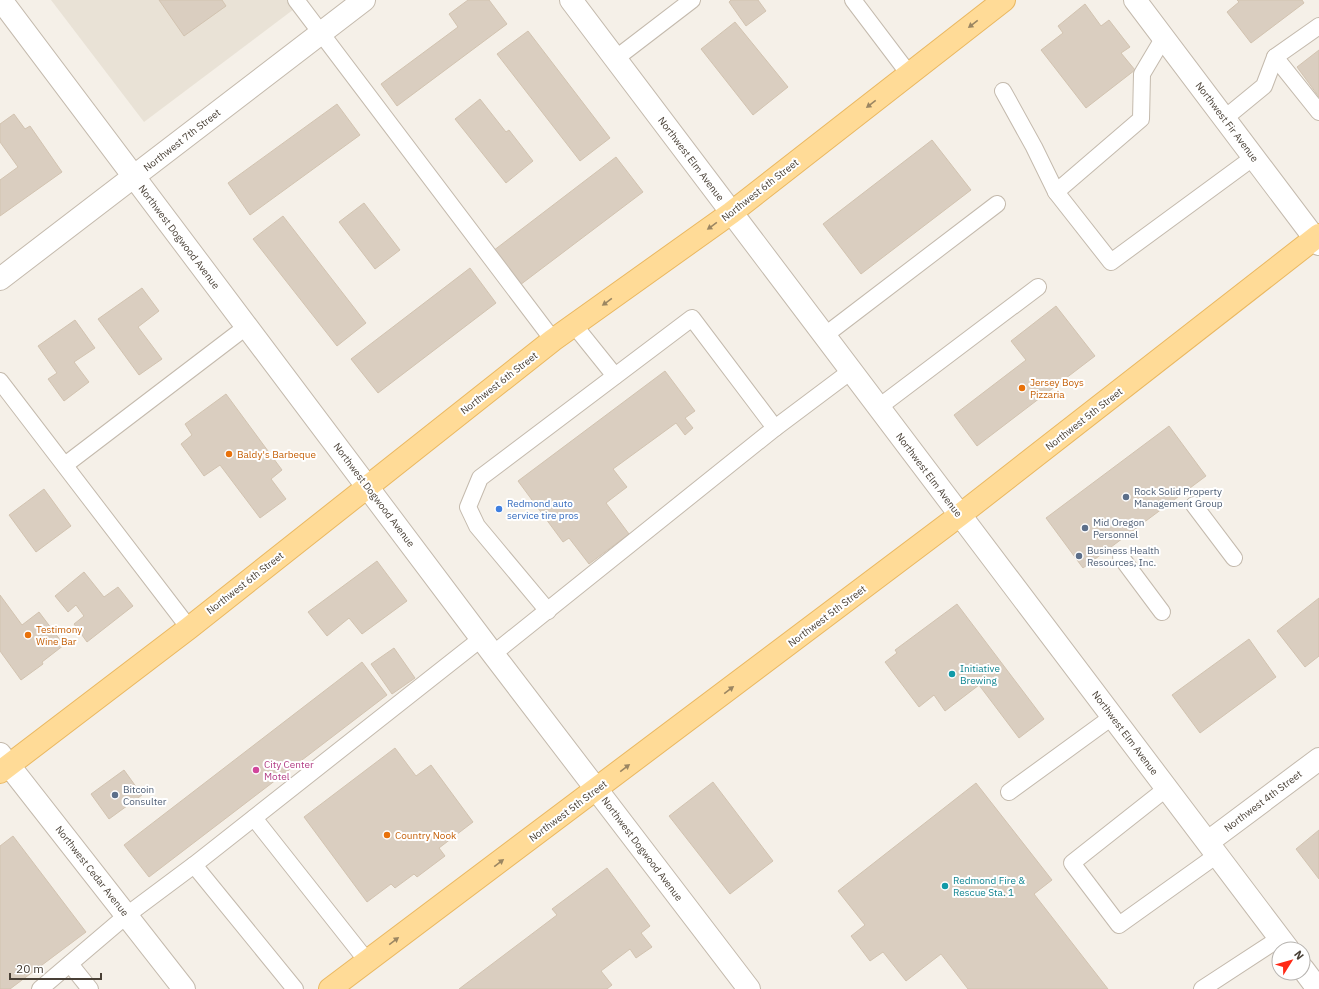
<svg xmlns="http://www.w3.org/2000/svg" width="1319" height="989" font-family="'IBM Plex Sans',sans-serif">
	<rect width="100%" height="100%" fill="#f5f0e8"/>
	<path fill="#e9e2d6" d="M51 0H306L144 122Z"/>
	<g fill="#dacec0" stroke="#d2c3b0">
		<path d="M159 0H222L226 6 184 36Z"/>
		<path d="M468 0H489L507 24 397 106 381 84 458 27 449 14Z"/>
		<path d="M731 0H758L766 11 746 26 729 2Z"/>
		<path d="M1237 0H1302L1304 3 1251 43 1227 12 1239 2Z"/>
		<path d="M1085 4 1101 26 1109 20 1130 47 1121 53 1135 70 1086 108 1041 50 1063 33 1058 26Z"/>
		<path d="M735 22 788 87 753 115 701 49Z"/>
		<path d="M528 31 610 138 580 161 497 54Z"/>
		<path d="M1319 50V97L1297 67Z"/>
		<path d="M480 99 506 132 509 130 533 161 506 183 455 119Z"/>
		<path d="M337 104 360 135 250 215 228 183Z"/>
		<path d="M14 114 25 129 30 126 62 172 0 216V180L18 167 0 142V124Z"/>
		<path d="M932 140 971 190 861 274 823 224Z"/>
		<path d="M616 157 643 192 520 285 493 251Z"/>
		<path d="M364 203 400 250 375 269 339 222Z"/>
		<path d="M283 216 366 323 337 346 253 239Z"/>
		<path d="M470 268 496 303 378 393 351 359Z"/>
		<path d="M142 288 159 311 138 327 162 359 139 375 98 319Z"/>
		<path d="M1056 306 1095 356 977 446 954 415 1026 360 1011 341Z"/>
		<path d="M75 320 95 348 74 362 89 382 64 401 48 379 57 373 38 346Z"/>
		<path d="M665 371 695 411 685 418 693 428 685 435 676 423 613 469 627 487 606 503 629 534 589 564 569 538 563 542 518 481Z"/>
		<path d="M226 394 282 470 271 479 286 499 260 518 220 465 204 476 181 444 192 435 185 424Z"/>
		<path d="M1169 426 1206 476 1083 568 1046 518Z"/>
		<path d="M44 489 71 526 36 552 9 515Z"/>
		<path d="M377 561 407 601 362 634 349 618 327 636 308 612Z"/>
		<path d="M84 572 104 597 118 587 133 606 87 642 74 624 84 616 76 605 68 612 55 596Z"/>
		<path d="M0 595 22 625 39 612 64 645 42 662 43 664 21 680 0 651Z"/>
		<path d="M1319 598V656L1305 667 1277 631Z"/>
		<path d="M957 604 1044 719 1019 738 979 685 945 711 934 695 919 707 885 662 897 653 895 650Z"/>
		<path d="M1249 639 1276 677 1200 733 1172 695Z"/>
		<path d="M394 648 415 678 392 694 371 664Z"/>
		<path d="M362 662 387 695 149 877 124 845Z"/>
		<path d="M395 748 416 776 431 765 473 822 439 848 445 856 417 877 414 874 395 888 391 884 367 902 304 817Z"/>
		<path d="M124 770 142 795 109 819 91 794Z"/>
		<path d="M713 782 773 861 730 894 669 816Z"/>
		<path d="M976 783 1052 880 1034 894 1108 989H968L941 954 906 981 883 952 870 961 851 936 865 925 838 891Z"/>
		<path d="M1319 830V879L1296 849Z"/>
		<path d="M13 836 86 932 10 989H0V846Z"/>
		<path d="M607 868 650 926 641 933 652 947 636 958 630 949 601 971 612 985 607 989H459L557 915 552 909Z"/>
	</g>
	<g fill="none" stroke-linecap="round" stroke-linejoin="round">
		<defs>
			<g id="lane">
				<path d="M296 0 553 340"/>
				<path d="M853 0 909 74"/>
				<path d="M1164 37 1142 74 1141 119 1056 192 1111 262 1254 157"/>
				<path d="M1275 57 1319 112"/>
				<path d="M615 59 692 0"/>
				<path d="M1003 91 1034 147 1056 192"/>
				<path d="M1225 118 1264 86 1275 57 1319 26"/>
				<path d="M574 325 615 376"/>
				<path d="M824 336 997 204"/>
				<path d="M0 381 189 628"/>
				<path d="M879 407 1038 287"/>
				<path d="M65 465 246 327"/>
				<path d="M1194 505 1234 558"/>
				<path d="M1121 557 1162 612"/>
				<path d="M548 611 477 526 468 507 480 478 692 318 775 428"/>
				<path d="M493 654 775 428 851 371"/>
				<path d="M1167 788 1072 863 1119 925 1217 855"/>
				<path d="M1009 792 1112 717"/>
				<path d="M254 818 367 961"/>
				<path d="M70 964 90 989"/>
				<path d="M40 989 127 915 194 865"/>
				<path d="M295 989 194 865 482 638"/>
				<path d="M1202 989 1280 938"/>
			</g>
			<g id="street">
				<path d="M1 0 493 654 749 989"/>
				<path d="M571 0 1288 949"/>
				<path d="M1135 0 1319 244"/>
				<path d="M0 279 364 0"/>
				<path d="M0 754 184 989"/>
				<path d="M1208 842 1319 759"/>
				<path d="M1303 969 1318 989"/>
			</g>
			<g id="primary">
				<path d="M0 772 189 628 553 340 731 213 1004 0"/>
				<path d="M330 989 960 515 1319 235"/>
			</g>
		</defs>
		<use href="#lane" stroke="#c4baad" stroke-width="18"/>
		<use href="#street" stroke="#c4baad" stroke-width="24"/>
		<use href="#primary" stroke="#eab861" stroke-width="24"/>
		<use href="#lane" stroke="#fff" stroke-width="16"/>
		<use href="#street" stroke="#fff" stroke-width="22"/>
		<use href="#primary" stroke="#ffdb97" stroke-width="22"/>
	</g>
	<defs><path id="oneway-solid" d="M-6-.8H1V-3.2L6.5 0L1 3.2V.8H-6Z"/></defs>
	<g fill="#9b8662">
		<use href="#oneway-solid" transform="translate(973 24) rotate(142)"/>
		<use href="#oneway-solid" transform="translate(871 104) rotate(142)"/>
		<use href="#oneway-solid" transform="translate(712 226) rotate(144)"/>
		<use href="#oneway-solid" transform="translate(607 302) rotate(144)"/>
		<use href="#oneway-solid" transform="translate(729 690) rotate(-37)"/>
		<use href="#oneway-solid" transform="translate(625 768) rotate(-37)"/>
		<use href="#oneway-solid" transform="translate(499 863) rotate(-37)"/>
		<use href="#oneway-solid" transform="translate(394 941) rotate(-37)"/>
	</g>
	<g fill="#e8710a" stroke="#fff" stroke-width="1.5">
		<circle cx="1022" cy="388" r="4"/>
		<circle cx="229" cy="454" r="4"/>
		<circle cx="28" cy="635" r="4"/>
		<circle cx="387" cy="835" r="4"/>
	</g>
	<g fill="#5c6f8a" stroke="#fff" stroke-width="1.5">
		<circle cx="1126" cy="497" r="4"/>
		<circle cx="1085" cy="528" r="4"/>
		<circle cx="1079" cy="556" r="4"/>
		<circle cx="115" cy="795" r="4"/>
	</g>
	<circle fill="#3f7fe0" stroke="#fff" stroke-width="1.5" cx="499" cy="509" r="4"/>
	<g fill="#0f9aa8" stroke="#fff" stroke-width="1.5">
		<circle cx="952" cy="674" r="4"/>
		<circle cx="945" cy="886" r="4"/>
	</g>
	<circle fill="#d1479c" stroke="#fff" stroke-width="1.5" cx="256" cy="770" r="4"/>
	<g text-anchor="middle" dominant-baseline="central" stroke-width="4" stroke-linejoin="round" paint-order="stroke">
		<g font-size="10" fill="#494036" stroke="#fff">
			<text transform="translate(1227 122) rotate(53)">Northwest Fir Avenue</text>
			<text transform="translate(182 140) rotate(-38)">Northwest 7th Street</text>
			<text transform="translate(691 159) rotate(53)">Northwest Elm Avenue</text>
			<text transform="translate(760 190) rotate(-38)">Northwest 6th Street</text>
			<text transform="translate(179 237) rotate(53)">Northwest Dogwood Avenue</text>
			<text transform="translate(499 383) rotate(-38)">Northwest 6th Street</text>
			<text transform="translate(1084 419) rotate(-38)">Northwest 5th Street</text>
			<text transform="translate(929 475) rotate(53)">Northwest Elm Avenue</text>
			<text transform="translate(374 495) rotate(53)">Northwest Dogwood Avenue</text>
			<text transform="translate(245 583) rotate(-38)">Northwest 6th Street</text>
			<text transform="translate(827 616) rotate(-37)">Northwest 5th Street</text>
			<text transform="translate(1125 733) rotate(53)">Northwest Elm Avenue</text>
			<text transform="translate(1263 801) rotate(-37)">Northwest 4th Street</text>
			<text transform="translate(568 811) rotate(-37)">Northwest 5th Street</text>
			<text transform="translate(642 849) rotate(53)">Northwest Dogwood Avenue</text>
			<text transform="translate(92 871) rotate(52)">Northwest Cedar Avenue</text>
		</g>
		<g font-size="10" fill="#c56008" stroke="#fff" text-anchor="start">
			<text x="1030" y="382">Jersey Boys<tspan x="1030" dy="12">Pizzaria</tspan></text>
			<text x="237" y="454">Baldy's Barbeque</text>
			<text x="36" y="629">Testimony<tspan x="36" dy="12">Wine Bar</tspan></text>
			<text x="395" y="835">Country Nook</text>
		</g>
		<g font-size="10" fill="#4e5e75" stroke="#fff" text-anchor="start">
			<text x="1134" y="491">Rock Solid Property<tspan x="1134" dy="12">Management Group</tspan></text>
			<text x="1093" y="522">Mid Oregon<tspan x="1093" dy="12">Personnel</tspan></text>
			<text x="1087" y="550">Business Health<tspan x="1087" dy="12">Resources, Inc.</tspan></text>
			<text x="123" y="789">Bitcoin<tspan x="123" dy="12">Consulter</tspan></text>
		</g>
		<g font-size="10" fill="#366cbe" stroke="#fff" text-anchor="start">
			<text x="507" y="503">Redmond auto<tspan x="507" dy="12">service tire pros</tspan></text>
		</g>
		<g font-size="10" fill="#0d838f" stroke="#fff" text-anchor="start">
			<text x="960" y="668">Initiative<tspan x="960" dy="12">Brewing</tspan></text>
			<text x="953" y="880">Redmond Fire &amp;<tspan x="953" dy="12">Rescue Sta. 1</tspan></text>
		</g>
		<g font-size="10" fill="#b23c85" stroke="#fff" text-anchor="start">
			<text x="264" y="764">City Center<tspan x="264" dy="12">Motel</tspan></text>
		</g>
	</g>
	<g transform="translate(1291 961) rotate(53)"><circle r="19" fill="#ffffff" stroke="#b6b3af"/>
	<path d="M0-3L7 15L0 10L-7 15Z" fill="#ff2915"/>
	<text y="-6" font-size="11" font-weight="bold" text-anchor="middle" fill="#494036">N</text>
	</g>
	<path d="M10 973v6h91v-6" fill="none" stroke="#494036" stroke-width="2"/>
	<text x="16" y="973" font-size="12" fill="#494036" stroke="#ffffff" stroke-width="3" paint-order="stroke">20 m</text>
</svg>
